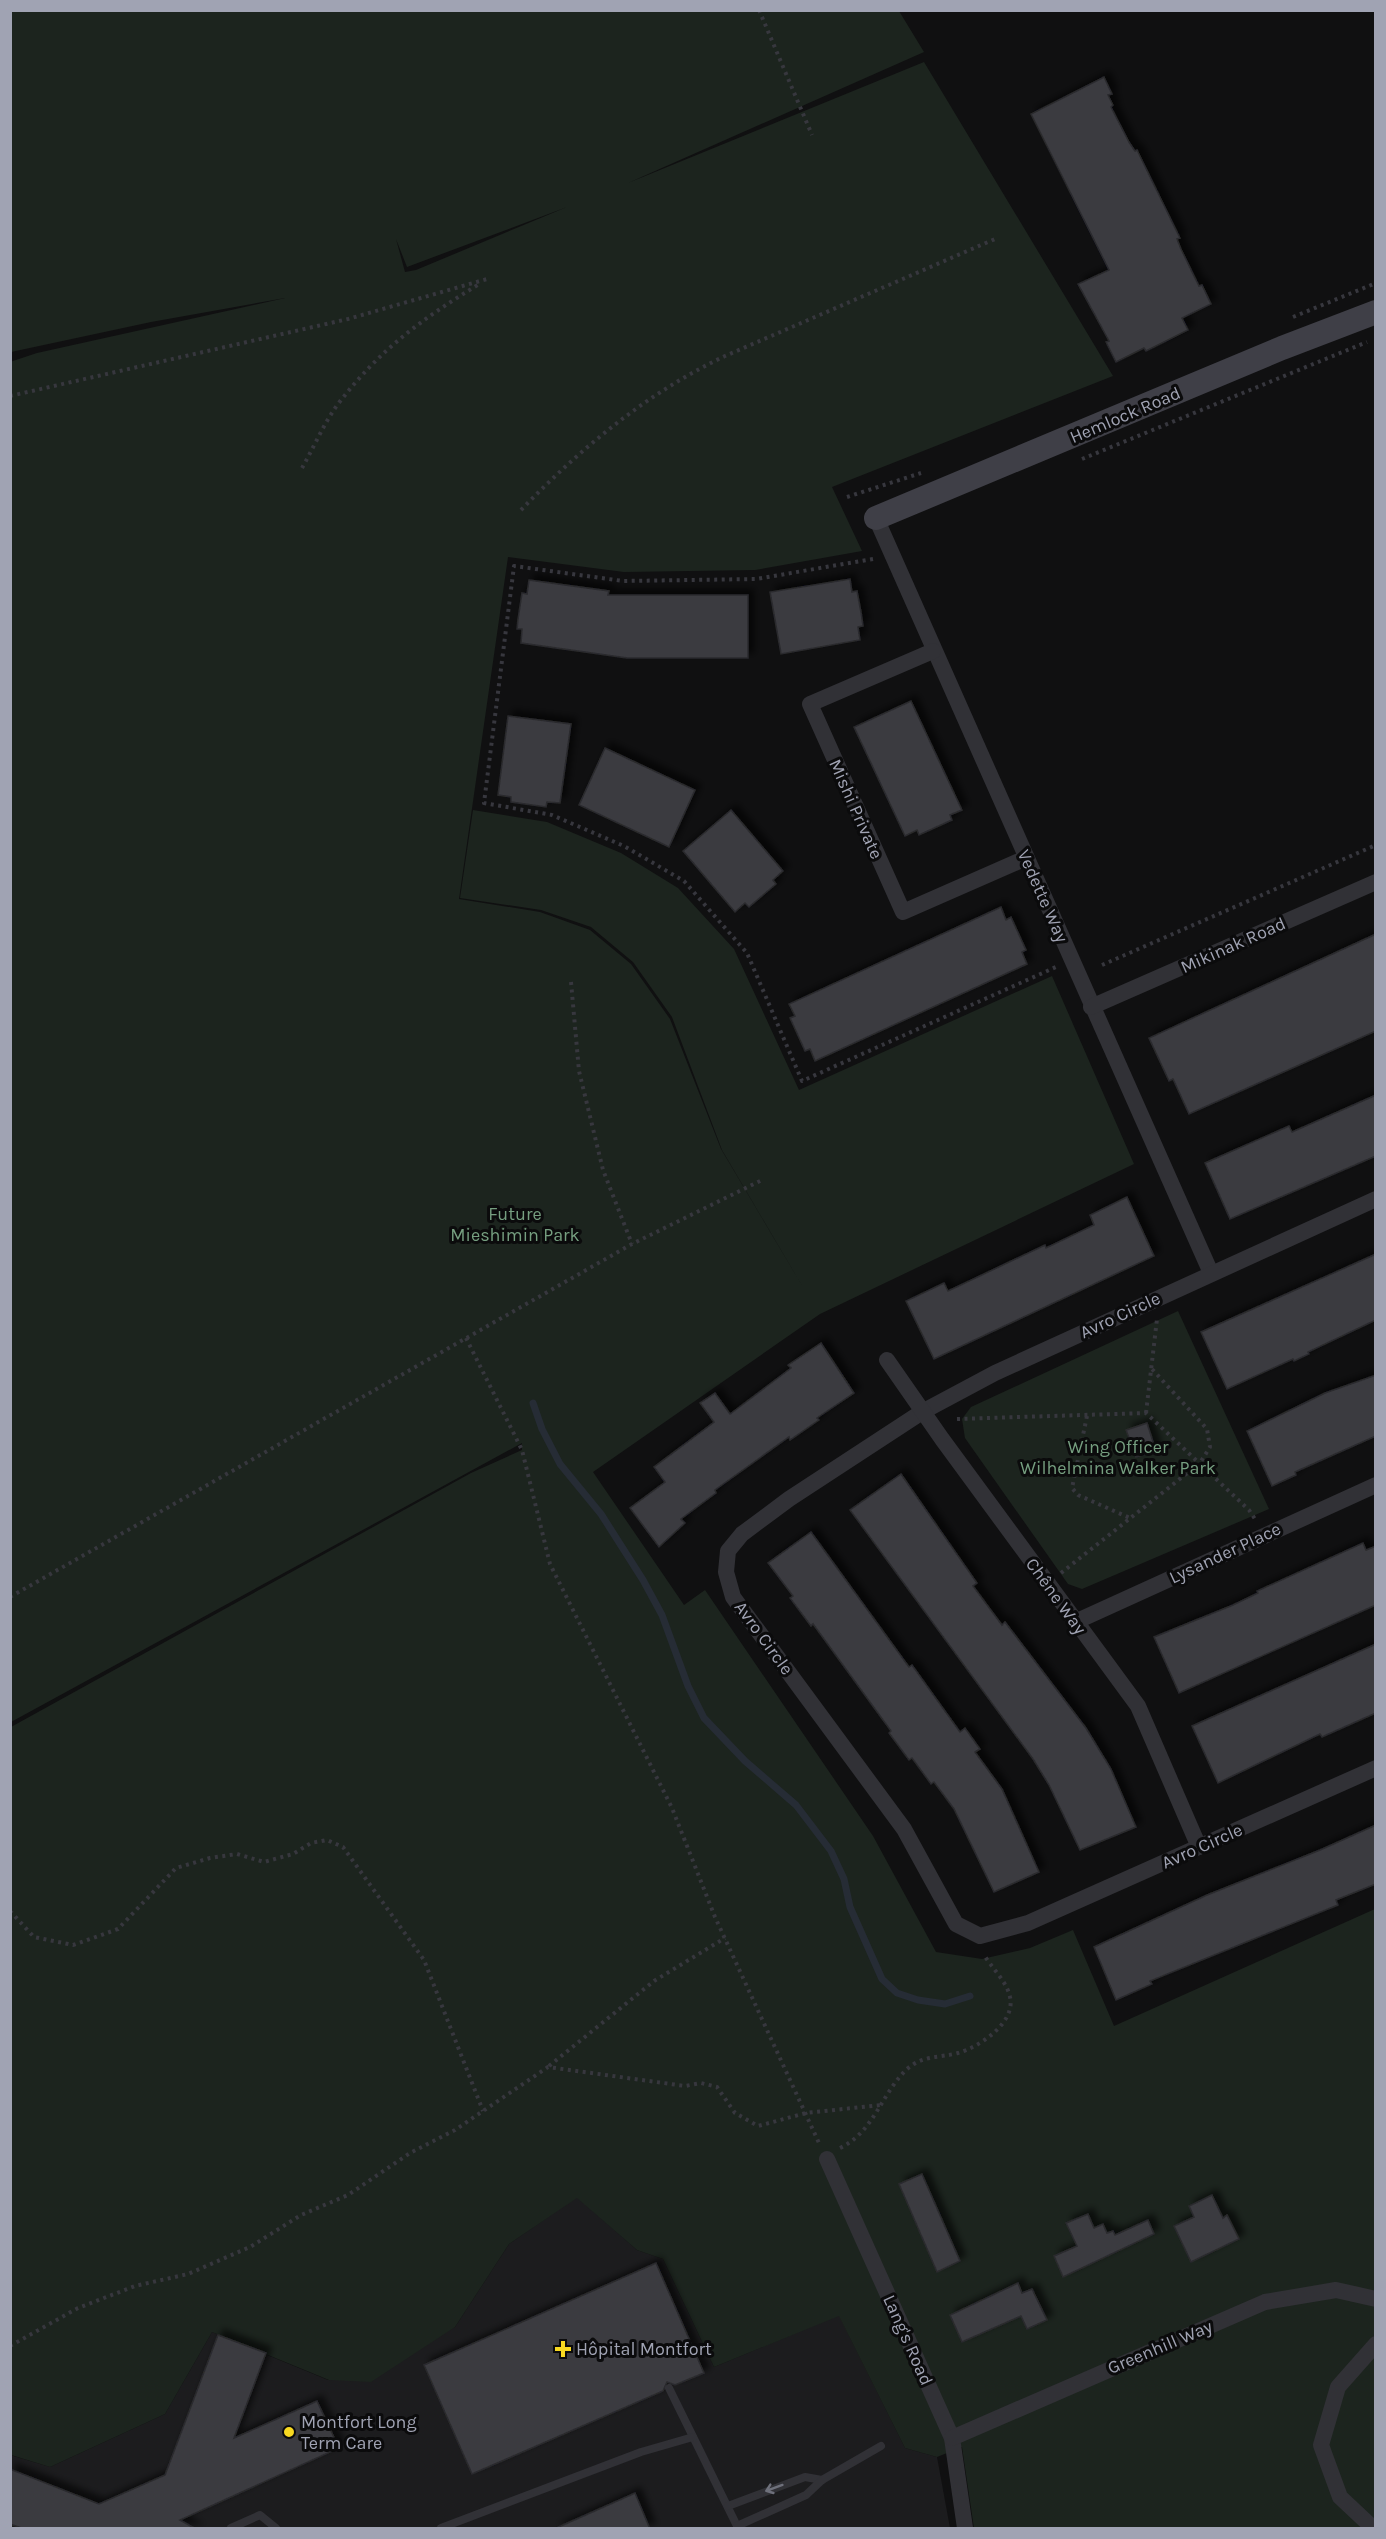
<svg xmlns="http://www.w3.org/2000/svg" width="1386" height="2539" font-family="Karla,sans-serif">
	<defs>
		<filter id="shadow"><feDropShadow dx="5.5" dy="-5.5" stdDeviation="3" flood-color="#0009"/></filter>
	</defs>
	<rect width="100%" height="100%" fill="#101011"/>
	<path fill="#1c1c1e" d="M577 2197 637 2250 663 2259 714 2367 839 2315 905 2448 937 2457 950 2528H11L10 2455 50 2467 165 2414 212 2332 328 2380 455 2327 509 2244Z"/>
	<g fill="#1c241e" fill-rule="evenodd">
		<path d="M11 11H899L924 52 628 183 924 62 1113 376 832 487 862 551 755 570 624 572 508 557 459 899 540 912 590 930 631 964 670 1019 721 1149 807 1294 722 1150 672 1017 633 962 591 927 541 910 460 898 473 810 547 822 621 853 678 888 734 949 799 1090 1052 976 1134 1164 820 1314 593 1472 684 1605 705 1590 873 1836 936 1952 982 1959 1030 1948 1073 1930 1114 2026 1375 1909V2528H974L962 2447 937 2457 905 2448 839 2316 714 2367 663 2259 637 2250 577 2198 509 2244 455 2327 371 2382 329 2380 212 2332 165 2414 50 2467 11 2455V1727L471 1473 522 1450V1443L11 1722 10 362 37 353 285 298 151 322 11 352ZM567 207 416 270 405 272 396 239 407 267Z"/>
		<path d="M1178 1311 1269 1509 1082 1589 1068 1584 965 1438 962 1419 971 1407Z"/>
	</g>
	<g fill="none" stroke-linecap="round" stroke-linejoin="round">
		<path stroke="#262c35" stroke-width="7" d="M533 1403 542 1429 560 1464 601 1514 643 1580 662 1615 688 1686 704 1718 745 1761 796 1805 831 1851 844 1879 850 1907 882 1979 897 1993 918 2000 945 2004 970 1996"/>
	</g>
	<g fill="#3a3a3f" stroke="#2a2a2d" stroke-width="1.5" filter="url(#shadow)">
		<path d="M1104 77 1112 94 1108 95 1113 105 1111 107 1129 142 1135 151 1137 150 1180 238 1177 239 1181 249 1199 286 1202 285 1211 304 1182 318 1188 330 1146 351 1144 348 1116 362 1106 342 1109 341 1078 284 1109 270 1031 114Z"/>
		<path d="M850 579 852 592 857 591 861 612 863 626 858 627 860 640 781 654 770 592Z"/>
		<path d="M529 580 609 591 608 595H748V658H627L521 643 522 629H517L518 619 522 593 527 594Z"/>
		<path d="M911 701 962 810 950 815 952 820 919 835 917 830 905 836 854 727Z"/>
		<path d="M508 716 571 724 560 803 547 802 546 807 511 802V797L498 795Z"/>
		<path d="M605 748 695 790 669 847 579 805Z"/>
		<path d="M731 810 783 871 773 880 776 884 749 907 745 903 735 912 683 851Z"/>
		<path d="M1001 907 1006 920 1011 917 1026 950 1022 952 1027 964 815 1061 810 1049 805 1051 790 1018 795 1016 789 1004Z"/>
		<path d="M1376 934V1031L1189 1114 1173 1079 1169 1081 1149 1038Z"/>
		<path d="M1376 1095V1156L1230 1219 1205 1163 1289 1126 1292 1132Z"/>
		<path d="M1127 1197 1154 1256 934 1359 906 1301 944 1283 948 1291 1045 1245 1046 1248 1094 1225 1090 1215Z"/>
		<path d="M1376 1254V1320L1308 1352 1309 1354 1294 1361 1293 1359 1227 1389 1201 1332Z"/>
		<path d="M821 1343 854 1393 817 1418 819 1420 790 1440 789 1437 715 1490 716 1493 681 1519 685 1523 659 1547 630 1508 665 1482 654 1467 714 1422 700 1403 715 1393 730 1414 791 1368 788 1365Z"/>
		<path d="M1376 1375V1436L1295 1472 1296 1475 1272 1486 1247 1431 1325 1393Z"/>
		<path d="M1147 1423 1156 1451 1136 1457 1126 1430Z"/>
		<path d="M901 1474 977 1583 973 1586 1002 1625 1005 1622 1086 1728 1111 1769 1136 1827 1080 1850 1049 1785 1033 1759 850 1510Z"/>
		<path d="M811 1532 909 1667 912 1665 960 1732 965 1728 980 1749 975 1752 1002 1789 1039 1872 994 1892 954 1809 934 1782 931 1784 912 1758 909 1760 889 1733 891 1731 813 1624 811 1626 790 1598 793 1596 768 1563Z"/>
		<path d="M1363 1543 1366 1550 1376 1546V1605L1179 1693 1154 1637 1233 1605 1258 1593 1257 1591Z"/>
		<path d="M1376 1644V1713L1322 1737 1320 1734 1218 1783 1192 1726Z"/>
		<path d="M1376 1825V1884L1336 1900 1338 1905 1150 1981 1152 1984 1116 2000 1094 1947 1207 1895 1320 1850Z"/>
		<path d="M922 2174 960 2261 937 2272 899 2184Z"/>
		<path d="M1212 2195 1223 2218 1227 2215 1239 2239 1191 2262 1174 2226 1194 2217 1189 2206Z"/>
		<path d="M1088 2214 1094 2228 1103 2224 1107 2233 1113 2231 1115 2235 1148 2220 1154 2234 1063 2277 1054 2256 1077 2246 1066 2223Z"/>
		<path d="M656 2263 704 2373 675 2385 667 2382 663 2391 472 2474 424 2365Z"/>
		<path d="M1018 2283 1022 2293 1032 2289 1047 2320 1027 2329 1021 2316 962 2342 950 2315Z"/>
		<path d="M218 2335 266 2353 234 2438 317 2401 339 2448 180 2520 196 2529H24L10 2524V2469L99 2504 165 2475Z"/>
		<path d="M635 2493 650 2529H554Z"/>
	</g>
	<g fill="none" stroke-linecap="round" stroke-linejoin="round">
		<g stroke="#37373e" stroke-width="4" stroke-dasharray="3 4.5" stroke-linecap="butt">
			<path d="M759 10 812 135"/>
			<path d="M1293 317 1376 283"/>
			<path d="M10 396 348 319 487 279"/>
			<path d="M1082 459 1367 342"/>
			<path d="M302 468C314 447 324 423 338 404 380 349 423 318 481 283"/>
			<path d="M847 497 921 473"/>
			<path d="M521 510C581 448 647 393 725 356L995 239"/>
			<path d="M873 559 756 579 623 581 514 566 484 803 552 815 624 846 684 881 747 953 802 1081 1056 967"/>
			<path d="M1102 965 1376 845"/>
			<path d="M571 982 579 1071 603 1170 632 1244"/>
			<path d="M466 1338 522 1450 550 1564 672 1808 715 1917 819 2143"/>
			<path d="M1146 1413 1157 1319"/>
			<path d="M1087 1416 1072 1488 1078 1495 1130 1518"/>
			<path d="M957 1419 1146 1413 1249 1510 1255 1519"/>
			<path d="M1061 1573 1200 1463 1210 1447 1207 1429 1151 1368"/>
			<path d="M10 1597 632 1244 762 1180"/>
			<path d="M10 1911 34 1937 73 1945 118 1929 176 1868 210 1858 237 1854 264 1862 293 1854 311 1843 327 1840 343 1847 424 1960 483 2111"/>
			<path d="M549 2066 654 1981 725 1938"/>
			<path d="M840 2148C874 2132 881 2094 907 2069 923 2055 939 2058 958 2053 979 2047 1016 2023 1010 1997 1007 1982 992 1968 984 1955"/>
			<path d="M10 2346 78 2308 135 2286 188 2274 250 2247 301 2215 348 2195 410 2153 455 2130 548 2067 685 2086 701 2083 717 2087 735 2113 758 2126 806 2113 881 2105"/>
		</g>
		<g stroke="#313136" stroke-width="8">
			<path d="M669 2388 738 2528"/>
			<path d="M728 2506 805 2477 822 2480"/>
			<path d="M737 2526 806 2495 822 2480 881 2446"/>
			<path d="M231 2528 260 2515 276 2528"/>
			<path d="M441 2528 641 2452 693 2437"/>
		</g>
		<g stroke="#313136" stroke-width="16">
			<path d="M876 518 1211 1273"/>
			<path d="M933 651 810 704 903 912 1026 858"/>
			<path d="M1091 1007 1376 882"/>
			<path d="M1376 1199 995 1373 922 1412 789 1499 742 1534 728 1551 726 1572 733 1597 904 1829 956 1924 980 1936 1028 1923 1376 1768"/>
			<path d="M887 1360 942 1439 1138 1706 1199 1847"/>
			<path d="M1075 1622 1376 1485"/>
			<path d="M827 2159 952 2438 965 2528"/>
			<path d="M952 2438 1265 2302 1336 2290 1376 2299"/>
			<path d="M1373 2528 1340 2497 1321 2445 1338 2387 1376 2344"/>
		</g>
		<path stroke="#3f3f47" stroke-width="24" d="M876 518 1282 348 1376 312"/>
	</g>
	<defs><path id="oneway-shaft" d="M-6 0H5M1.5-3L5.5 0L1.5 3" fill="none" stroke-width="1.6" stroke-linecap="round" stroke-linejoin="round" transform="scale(1.5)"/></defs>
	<use stroke="#6e707b" href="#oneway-shaft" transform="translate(774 2488) rotate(160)"/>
	<g fill="#f8d921" stroke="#0b0b0c" stroke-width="2">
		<path d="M560 2340h6v6h6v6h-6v6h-6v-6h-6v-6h6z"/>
		<circle cx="289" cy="2432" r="6"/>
	</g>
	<g text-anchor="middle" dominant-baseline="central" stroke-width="6" stroke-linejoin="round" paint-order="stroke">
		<g font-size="18" fill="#a0a3b3" stroke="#0b0b0c">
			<text transform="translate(1125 415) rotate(-23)">Hemlock Road</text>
			<text transform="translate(856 809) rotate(66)">Mishi Private</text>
			<text transform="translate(1043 896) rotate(66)">Vedette Way</text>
			<text transform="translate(1233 945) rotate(-24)">Mikinak Road</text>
			<text transform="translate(1120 1315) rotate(-25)">Avro Circle</text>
			<text transform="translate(1225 1553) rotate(-25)">Lysander Place</text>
			<text transform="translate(1056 1596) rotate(54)">Chêne Way</text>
			<text transform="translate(764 1638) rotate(54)">Avro Circle</text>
			<text transform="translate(1202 1846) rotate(-24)">Avro Circle</text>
			<text transform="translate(908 2340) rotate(66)">Lang's Road</text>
			<text transform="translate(1160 2347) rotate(-23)">Greenhill Way</text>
		</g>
		<g font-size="18" fill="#769f80" stroke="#0b0b0c">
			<text x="515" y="1214">Future<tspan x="515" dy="21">Mieshimin Park</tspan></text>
			<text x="1118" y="1447">Wing Officer<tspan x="1118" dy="21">Wilhelmina Walker Park</tspan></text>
		</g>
		<g font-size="18" fill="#a0a3b3" stroke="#0b0b0c" text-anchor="start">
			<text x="576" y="2349">Hôpital Montfort</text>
			<text x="301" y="2422">Montfort Long<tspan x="301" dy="21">Term Care</tspan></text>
		</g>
	</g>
	<rect width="1386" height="2539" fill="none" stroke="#a0a3b3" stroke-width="24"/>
</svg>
